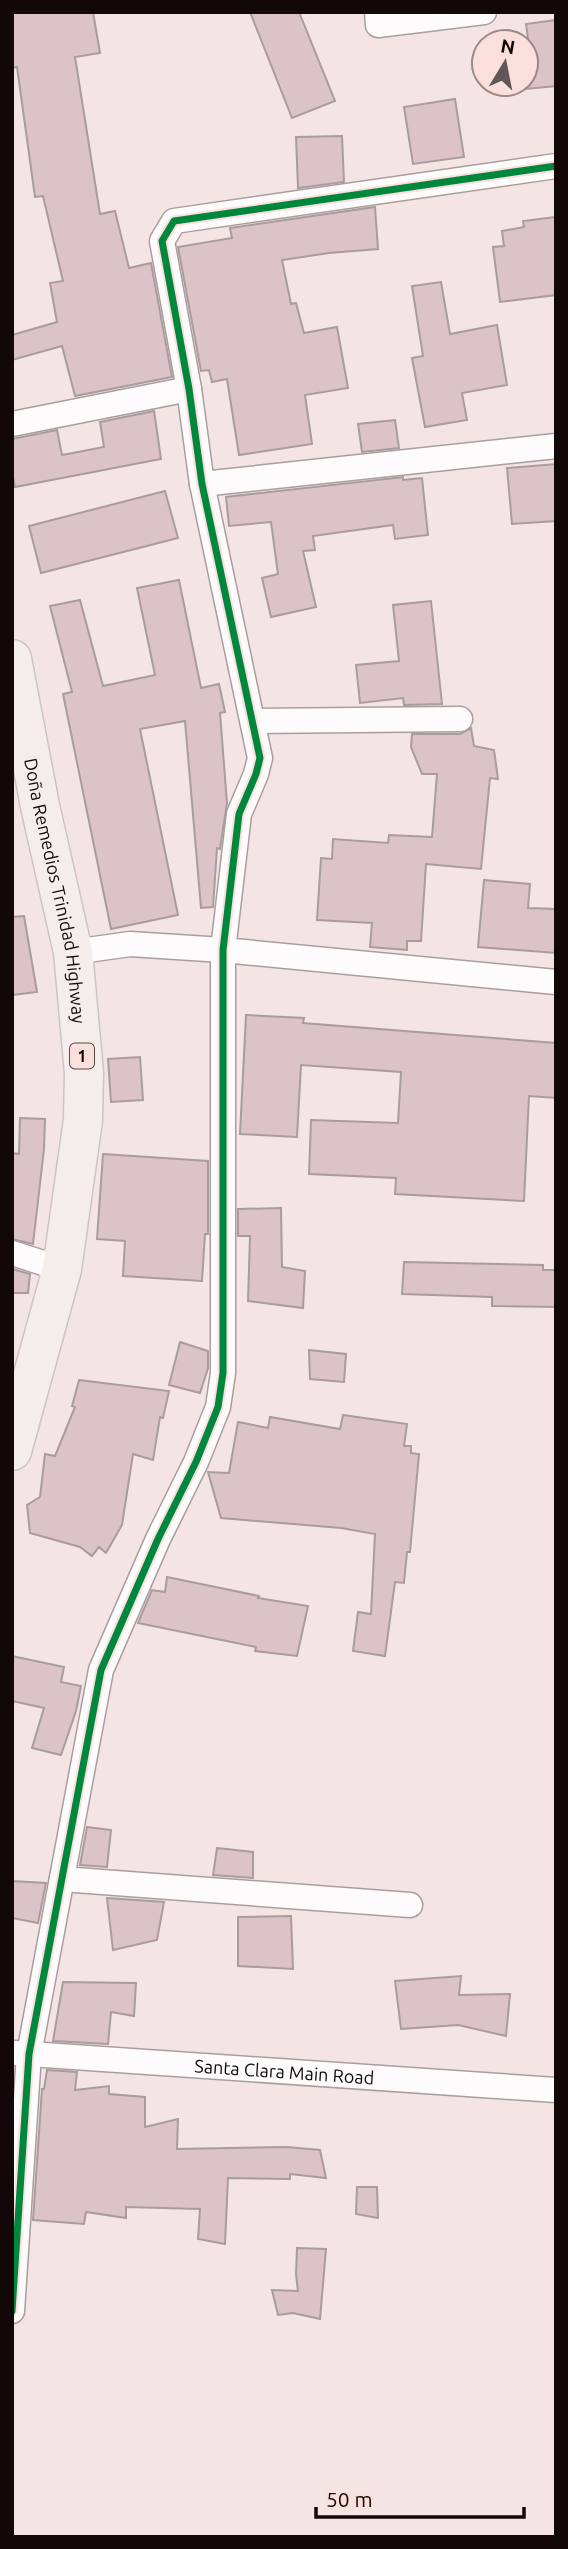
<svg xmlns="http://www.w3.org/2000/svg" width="568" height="2549" font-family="Ubuntu,sans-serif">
	<rect width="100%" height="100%" fill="#f4e5e4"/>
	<g fill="#dbc3c8" stroke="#a99c9d" stroke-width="2">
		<path d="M12 12H93L100 53 75 57 100 214 115 211 129 268 151 263 172 377 75 396 62 346 12 360V335L57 322 50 283 63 281 43 196 35 197 17 67 12 68Z"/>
		<path d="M250 12H299L335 101 292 118Z"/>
		<path d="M556 20V86L526 89 528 39 526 24Z"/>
		<path d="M455 99 464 157 413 164 404 107Z"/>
		<path d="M342 136 344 182 298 188 296 137Z"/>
		<path d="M375 207 378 249 329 253 282 260 291 304 296 303 304 333 337 327 348 388 305 395 312 444 239 455 227 379 212 382 209 370 201 371 178 247 232 238 230 228Z"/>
		<path d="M556 217V295L500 302 493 247 504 246 502 231 524 227 523 221Z"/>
		<path d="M441 282 450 334 497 325 507 385 462 393 467 420 425 427 412 358 423 356 412 286Z"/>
		<path d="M154 411 161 459 15 487 12 472V439L57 430 62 455 104 447 100 422Z"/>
		<path d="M395 420 399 448 362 452 358 424Z"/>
		<path d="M556 464V521L512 524 507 468Z"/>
		<path d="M403 477V480L422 478 428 535 395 539 393 525 313 536 315 550 303 551 316 607 271 617 262 578 278 574 271 522 229 526 226 497Z"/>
		<path d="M165 491 178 538 41 573 29 526Z"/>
		<path d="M179 580 201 688 219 684 225 712 220 713 227 803 220 849 217 848 213 907 201 908 185 721 140 729 178 915 111 929 63 694 72 692 50 606 80 600 103 686 155 675 137 588Z"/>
		<path d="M431 601 442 704 404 705 403 698 360 703 356 665 399 661 393 605Z"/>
		<path d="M471 728 474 746 494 750 498 779 490 778 481 869 426 864 421 941H407V950L370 947 372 923 317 920 321 858 332 859 333 839 388 843 389 835 432 837 437 774H422L411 747 412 734H460Z"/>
		<path d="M484 880 530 884 528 908 556 909V953L478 947Z"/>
		<path d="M24 916 37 992 12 995V917Z"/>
		<path d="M246 1015 304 1018 303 1023 556 1043V1098L529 1096 524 1201 395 1194 396 1178 309 1174 311 1120 398 1123 401 1072 301 1065 297 1137 240 1134Z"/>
		<path d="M140 1057 143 1100 111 1102 108 1059Z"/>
		<path d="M20 1118 45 1119 44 1149 33 1244 12 1239V1153L19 1154Z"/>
		<path d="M103 1154 208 1161V1234H205L202 1281 123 1276 125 1241 97 1239Z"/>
		<path d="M281 1208 282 1267 305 1271 303 1308 248 1301 250 1236H238V1209Z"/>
		<path d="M404 1262 543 1265V1270H556V1307L492 1306V1297L402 1294Z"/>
		<path d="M12 1269 30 1274 28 1293H12Z"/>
		<path d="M180 1342 208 1351V1368L200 1393 169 1385Z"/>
		<path d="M309 1350 346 1354 344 1382 310 1379Z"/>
		<path d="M79 1380 169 1391 163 1418 160 1417 153 1460 133 1454 122 1525 106 1553 99 1547 92 1556 80 1547 30 1533 27 1505 40 1497 45 1454 55 1456 75 1407 72 1406Z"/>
		<path d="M343 1415 407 1424 404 1446H411V1453L419 1454 410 1552H407L404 1583 395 1582 385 1656 353 1651 358 1612 371 1614 375 1534 341 1528 221 1518 208 1472 229 1473 238 1422 268 1428 270 1417 340 1429Z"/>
		<path d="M167 1577 259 1596 258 1598 308 1606 297 1656 255 1651 256 1647 138 1623 152 1590 165 1592Z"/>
		<path d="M12 1656 64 1667 61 1682 81 1686 76 1711 61 1755 32 1748 44 1708 12 1701Z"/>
		<path d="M87 1827 111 1830 107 1867 80 1865Z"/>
		<path d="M217 1848 253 1852V1878L213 1875Z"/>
		<path d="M12 1881 46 1883 38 1923 12 1918Z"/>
		<path d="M107 1898 164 1902 157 1940 113 1950Z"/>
		<path d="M291 1916 293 1969 238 1966V1917Z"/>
		<path d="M461 1976 459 1995 510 1994 506 2036 458 2025 401 2029 395 1981Z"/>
		<path d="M63 1982 136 1983 134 2016 111 2012 108 2044 53 2041Z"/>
		<path d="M47 2070 77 2072 75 2090 109 2086V2094L145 2097V2127L178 2119 177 2149 287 2147 320 2150 326 2178 290 2174V2179L228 2178 225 2244 198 2239 200 2209 126 2207V2218L86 2212 84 2224 33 2220 42 2089H44Z"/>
		<path d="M357 2187H377L378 2218 356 2214Z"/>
		<path d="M297 2248 326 2249 320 2319 293 2313 278 2315 272 2290 298 2291 296 2274Z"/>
	</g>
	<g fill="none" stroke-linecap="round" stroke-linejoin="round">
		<defs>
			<g id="street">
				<path d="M377 12 378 25 484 12"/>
				<path d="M12 424 189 389"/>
				<path d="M202 484 556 446"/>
				<path d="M253 721 460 719"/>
				<path d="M73 952 130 944 223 950 556 982"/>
				<path d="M12 1253 62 1269"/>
				<path d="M62 1879 410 1905"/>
				<path id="s1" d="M15 2053 556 2090"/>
				<path d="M12 2311 29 2054 101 1670 158 1539 196 1462 218 1407 223 1373V950L239 814 256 774 260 758 202 484 189 389 162 241 174 221 556 166"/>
			</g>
			<g id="highway">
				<path id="s2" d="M12 659 40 806 73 952 84 1073 83 1120 62 1269 12 1451"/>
			</g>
		</defs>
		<use href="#street" stroke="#aa9e9d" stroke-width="27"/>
		<use href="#highway" stroke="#ccc4c4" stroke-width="41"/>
		<use href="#street" stroke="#fdfbfb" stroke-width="24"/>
		<use href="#highway" stroke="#f4edea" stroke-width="38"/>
		<defs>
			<path id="cycleway" d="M12 2311 29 2054 101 1670 158 1539 196 1462 218 1407 223 1373V950L239 814 256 774 260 758 202 484 189 389 162 241 174 221 556 166"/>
		</defs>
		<use href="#cycleway" stroke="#fbdfdd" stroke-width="11"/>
		<use href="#cycleway" stroke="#00873e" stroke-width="7"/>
	</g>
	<g text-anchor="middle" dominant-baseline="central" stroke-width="5" stroke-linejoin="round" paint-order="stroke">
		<rect fill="#fbdfdd" stroke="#594848" stroke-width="2" x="70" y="1043.5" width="24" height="25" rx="5"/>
		<g font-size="16" font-weight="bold" fill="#130808">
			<text x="82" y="1056">1</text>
		</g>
		<g font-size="18" fill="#130808" stroke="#fbdfdd">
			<text stroke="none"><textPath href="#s2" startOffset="236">Doña Remedios Trinidad Highway</textPath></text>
			<text stroke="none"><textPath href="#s1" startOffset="270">Santa Clara Main Road</textPath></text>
		</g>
	</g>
	<rect width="568" height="2549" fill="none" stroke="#130808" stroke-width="28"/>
	<g transform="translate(505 63) rotate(10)"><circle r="33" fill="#fbdfdd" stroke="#9e8988" stroke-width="2"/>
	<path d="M0-5L12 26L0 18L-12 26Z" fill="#625555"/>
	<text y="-10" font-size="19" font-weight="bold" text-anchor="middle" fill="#130808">N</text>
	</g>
	<path d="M316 2507v10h208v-10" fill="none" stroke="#130808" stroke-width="3.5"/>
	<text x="326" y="2507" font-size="21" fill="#130808" stroke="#fbdfdd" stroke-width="5" paint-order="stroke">50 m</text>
</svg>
